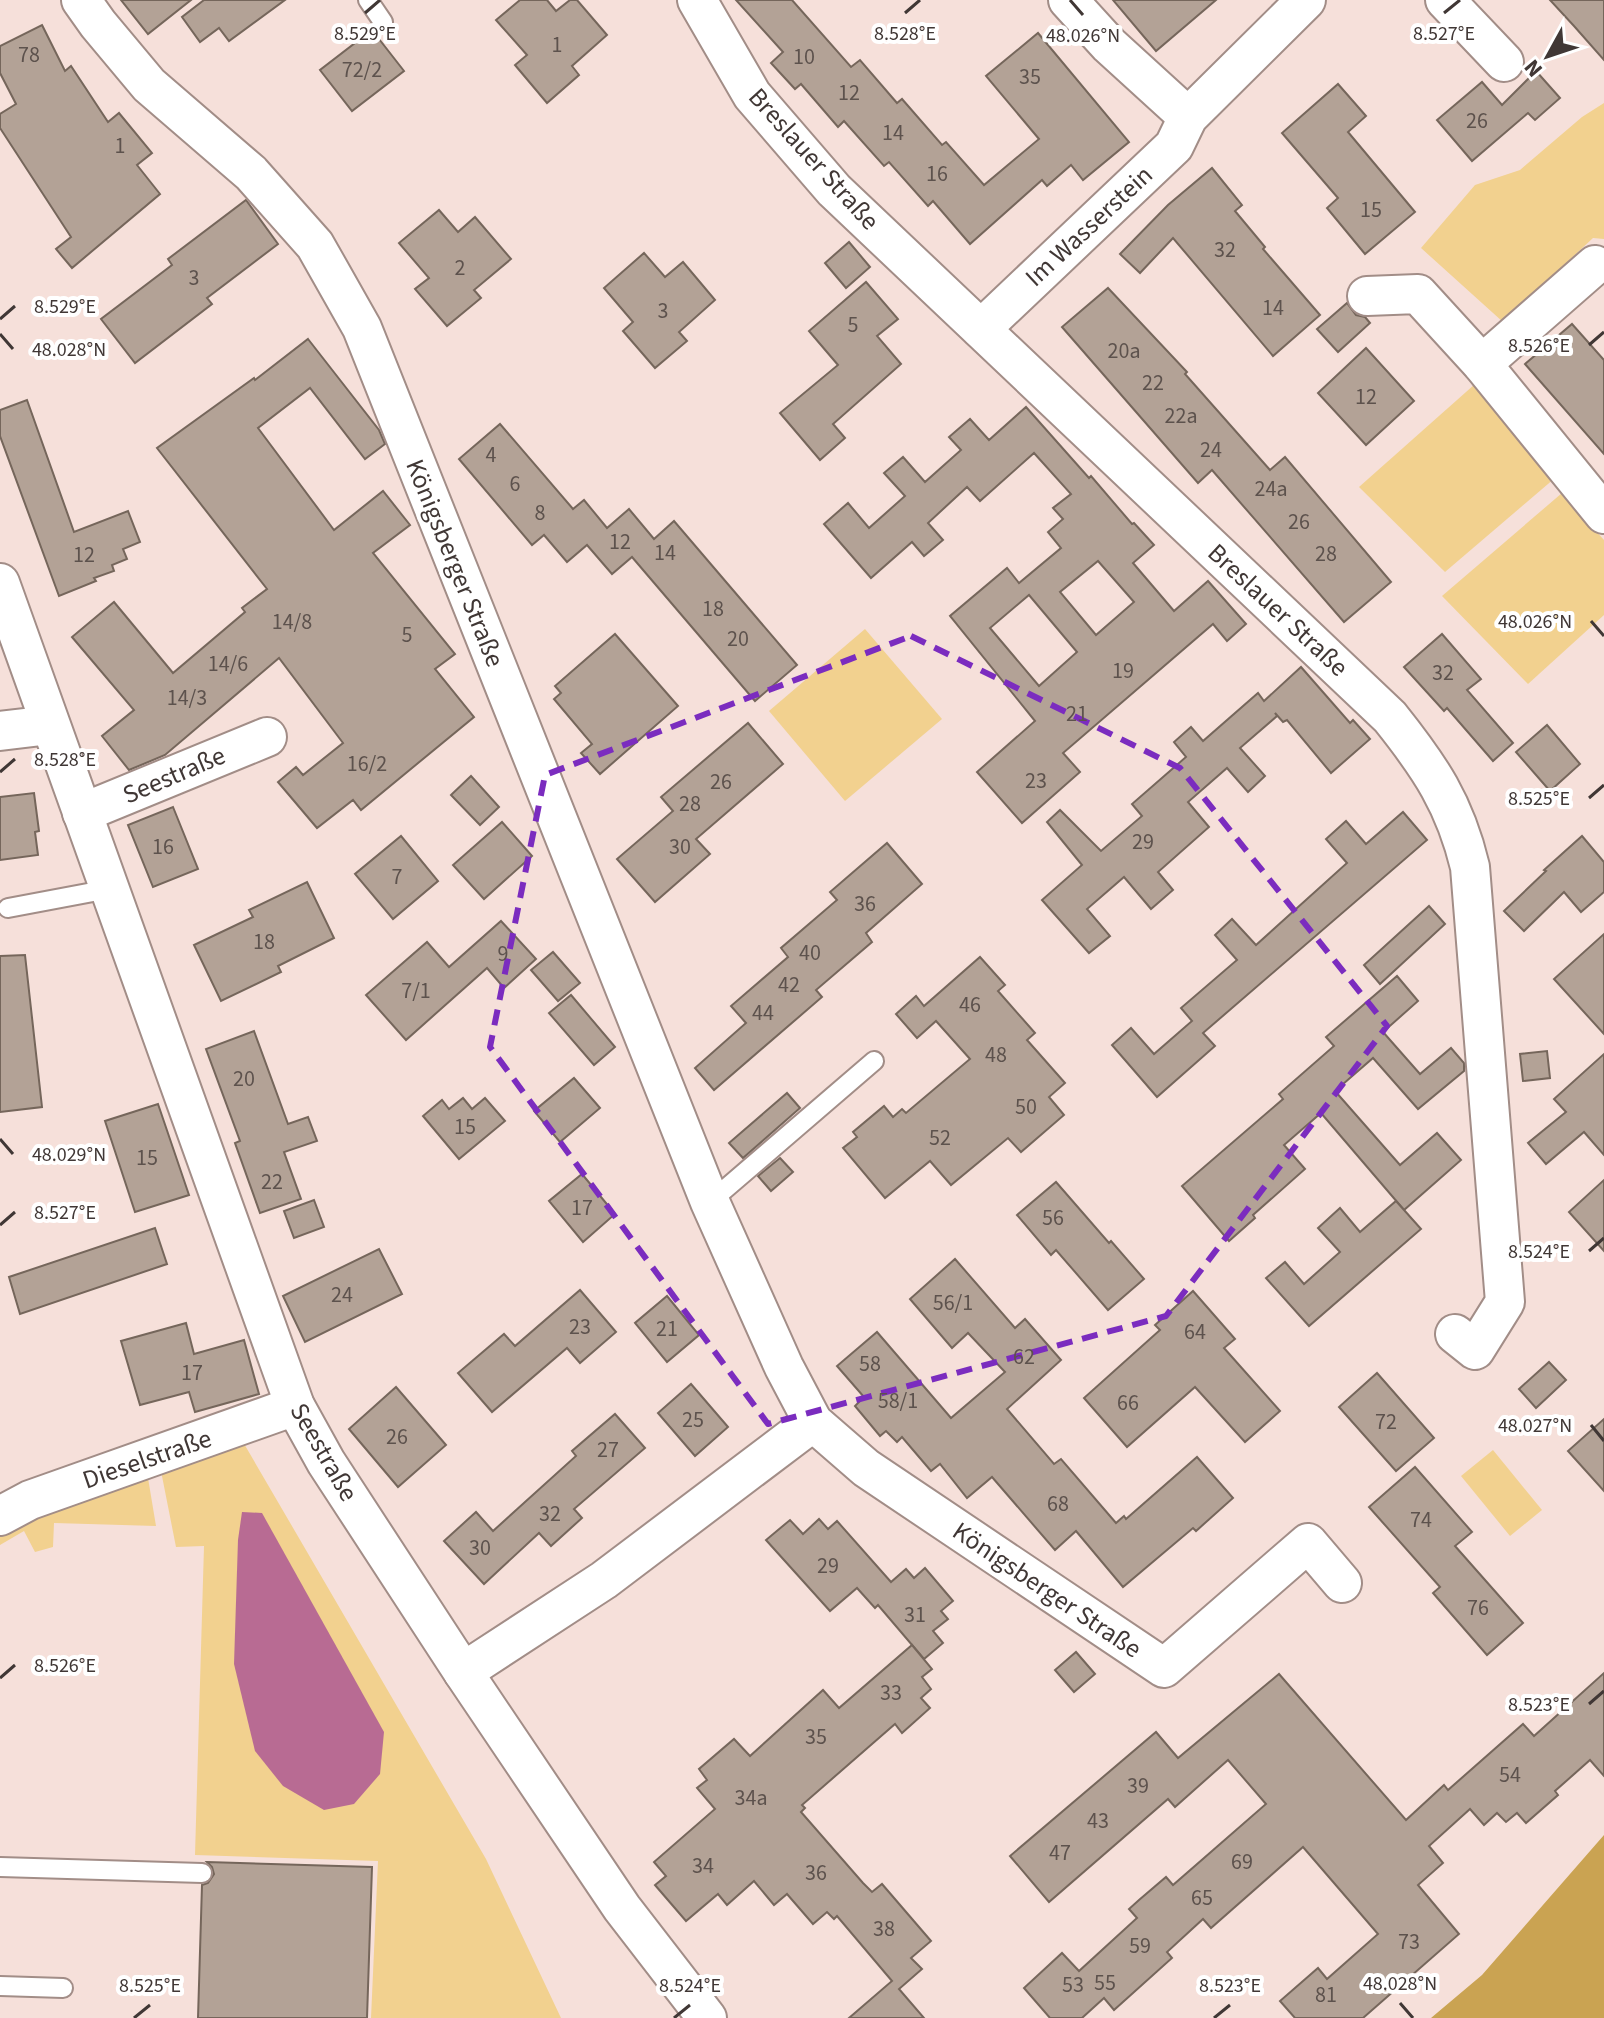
<svg xmlns="http://www.w3.org/2000/svg" width="1604" height="2018" font-family="'Source Sans 3',sans-serif">
	<rect width="100%" height="100%" fill="#f6e0da"/>
	<g fill="#f2d18f">
		<path d="M1604 103V239L1593 238 1503 322 1421 248 1475 185 1520 170 1582 117Z"/>
		<path d="M1475 384 1555 478 1445 572 1359 487Z"/>
		<path d="M1562 493 1604 540V615L1528 684 1442 596Z"/>
		<path d="M865 629 942 719 845 801 769 711Z"/>
		<path d="M243 1442 486 1859 561 2018H371L378 1861 195 1855 204 1546 176 1547 161 1471Z"/>
		<path d="M1493 1450 1542 1510 1510 1536 1461 1476Z"/>
		<path d="M148 1478 156 1526 54 1523 53 1547 35 1552 24 1531 0 1545V1535L63 1504Z"/>
	</g>
	<path fill="#caa352" d="M1604 1835V2018H1431L1482 1975Z"/>
	<path fill="#b86b93" d="M242 1512 262 1513 384 1732 380 1774 354 1804 324 1810 283 1786 255 1751 234 1664 238 1540Z"/>
	<g fill="#b3a296" stroke="#75665b" stroke-width="2" fill-rule="evenodd">
		<path d="M121 0H191L148 34Z"/>
		<path d="M204 0H285L229 41 219 28 200 42 182 17Z"/>
		<path d="M520 0H547L556 11 570 0H577L607 35 572 66 579 75 547 103 515 65 527 55 496 20Z"/>
		<path d="M736 0H792L851 67 860 60 897 103 902 99 942 145 946 142 984 185 1039 139 986 76 1038 33 1129 142 1083 180 1071 165 1047 186 1042 180 970 244 933 201 928 206 889 162 884 166 844 121 838 127 801 84 795 89 771 63 783 52Z"/>
		<path d="M1113 0H1216L1156 51Z"/>
		<path d="M1550 0H1604V60L1574 26Z"/>
		<path d="M42 25 65 71 71 66 108 122 119 113 152 153 137 165 160 194 72 268 56 249 71 237 0 128V114L16 104 0 73V46Z"/>
		<path d="M372 30 404 71 352 111 320 70Z"/>
		<path d="M1536 71 1560 98 1535 120 1528 113 1472 161 1437 120 1482 82 1502 105Z"/>
		<path d="M1338 84 1366 116 1348 132 1415 212 1365 254 1327 208 1338 198 1282 133Z"/>
		<path d="M1212 168 1242 205 1235 211 1265 247 1263 249 1320 315 1273 356 1173 238 1140 273 1120 254 1168 205Z"/>
		<path d="M246 200 278 244 207 298 212 304 135 363 101 319 172 265 168 259Z"/>
		<path d="M439 210 458 232 475 217 511 259 474 290 481 298 447 326 415 289 429 278 399 243Z"/>
		<path d="M849 242 870 267 846 288 825 263Z"/>
		<path d="M644 253 665 277 683 262 715 300 679 332 687 341 655 368 623 331 633 322 604 288Z"/>
		<path d="M866 282 898 319 877 336 901 364 833 424 845 438 820 460 780 413 838 365 809 331Z"/>
		<path d="M1108 288 1187 372 1185 374 1270 470 1285 457 1391 582 1344 622 1212 470 1198 483 1062 327Z"/>
		<path d="M1347 303 1356 315 1365 317 1370 323 1338 352 1317 329Z"/>
		<path d="M1572 324 1604 360V454L1525 364Z"/>
		<path d="M308 339 379 430 385 444 365 459 310 388 258 428 334 530 383 491 410 525 373 553 455 654 435 669 474 717 361 810 353 800 317 828 278 782 296 767 303 775 343 743 279 658 165 755 129 770 102 736 134 710 72 637 114 602 173 673 245 612 242 608 267 589 157 448 254 378 255 380Z"/>
		<path d="M1366 348 1414 401 1366 445 1318 393Z"/>
		<path d="M27 400 74 532 128 511 140 542 123 549 127 559 112 565 114 571 94 578 96 581 59 596 0 436V410Z"/>
		<path d="M1026 407 1089 478 1091 476 1132 524 1134 523 1154 545 1133 563 1174 611 1208 581 1246 624 1227 641 1213 624 1063 753 1080 772 1022 823 977 772 1035 721 950 616 1007 568 1019 583 1061 548 1048 532 1063 519 1053 508 1071 494 1034 453 980 501 967 487 928 523 943 540 924 556 912 542 871 578 824 524 848 503 869 528 905 496 884 473 903 457 925 482 961 450 949 437 970 419 989 440ZM1098 561 1134 602 1096 635 1060 592ZM1029 595 1077 652 1039 686 990 628Z"/>
		<path d="M500 424 573 509 584 500 607 528 629 509 654 539 674 521 797 665 755 701 632 557 612 574 587 545 567 562 544 535 532 545 459 459Z"/>
		<path d="M615 634 678 706 600 774 581 753 592 744 554 699 561 693 555 686Z"/>
		<path d="M1442 634 1481 679 1467 690 1513 743 1493 761 1447 708 1444 711 1404 667Z"/>
		<path d="M1301 667 1350 723 1353 720 1370 739 1331 773 1287 720 1283 722 1275 713 1277 716 1240 748 1265 776 1248 792 1227 768 1188 802 1209 827 1158 872 1173 890 1151 909 1124 877 1087 909 1110 936 1089 953 1042 900 1082 865 1047 822 1060 810 1101 851 1142 816 1132 804 1186 757 1174 742 1191 727 1203 741 1258 693 1264 701Z"/>
		<path d="M748 723 783 764 696 839 710 854 655 902 617 859 673 811 661 797Z"/>
		<path d="M1547 725 1580 764 1550 791 1516 752Z"/>
		<path d="M471 776 499 807 480 825 451 795Z"/>
		<path d="M34 793 39 831 35 832 38 855 0 860V797Z"/>
		<path d="M173 807 198 869 153 887 128 825Z"/>
		<path d="M1403 812 1427 840 1203 1033 1215 1046 1157 1097 1112 1045 1131 1028 1154 1054 1192 1021 1181 1008 1237 960 1215 935 1232 919 1256 945 1347 863 1326 839 1346 821 1366 844Z"/>
		<path d="M502 822 532 856 484 899 453 865Z"/>
		<path d="M401 836 438 881 393 919 355 874Z"/>
		<path d="M1582 836 1604 862V892L1581 912 1564 892 1524 931 1504 911 1546 871 1544 870Z"/>
		<path d="M887 843 922 884 866 933 872 942 816 990 822 997 714 1090 695 1068 746 1023 731 1006 788 957 781 948 837 900 830 892Z"/>
		<path d="M307 882 334 938 278 966 281 972 221 1001 194 945 253 917 249 910Z"/>
		<path d="M1429 906 1445 924 1380 984 1364 965Z"/>
		<path d="M501 921 536 959 504 988 487 968 406 1040 366 995 427 942 449 967Z"/>
		<path d="M1604 934V1034L1554 979Z"/>
		<path d="M553 952 580 983 558 1001 531 970Z"/>
		<path d="M25 955 42 1107 0 1112V956Z"/>
		<path d="M980 957 1005 985 998 991 1035 1033 1027 1040 1065 1083 1049 1097 1064 1115 1021 1152 1008 1138 951 1185 930 1161 885 1198 843 1148 857 1137 853 1132 884 1106 893 1117 902 1109 906 1113 970 1059 936 1021 917 1038 896 1014 916 996 924 1006Z"/>
		<path d="M1397 976 1418 1001 1383 1032 1420 1074 1451 1048 1464 1063V1071L1418 1109 1373 1058 1335 1091 1400 1165 1437 1133 1461 1160 1404 1210 1321 1113 1284 1145 1305 1169 1253 1215 1255 1218 1229 1241 1182 1186 1283 1099 1279 1094 1334 1046 1326 1037Z"/>
		<path d="M571 995 615 1047 594 1065 549 1013Z"/>
		<path d="M254 1031 288 1124 308 1117 317 1141 284 1152 301 1199 260 1213 235 1143 240 1141 206 1049Z"/>
		<path d="M1547 1051 1550 1078 1523 1081 1520 1054Z"/>
		<path d="M1604 1054V1155L1584 1132 1546 1164 1528 1143 1566 1112 1554 1099Z"/>
		<path d="M574 1078 600 1108 560 1142 534 1111Z"/>
		<path d="M787 1093 800 1108 743 1158 729 1143Z"/>
		<path d="M463 1098 472 1109 485 1098 505 1121 459 1159 423 1116 442 1100 449 1109Z"/>
		<path d="M158 1104 189 1195 135 1212 105 1121Z"/>
		<path d="M780 1158 793 1172 771 1191 758 1176Z"/>
		<path d="M582 1174 615 1214 583 1242 549 1201Z"/>
		<path d="M1604 1180V1251L1569 1212Z"/>
		<path d="M1056 1182 1109 1243 1111 1241 1144 1279 1108 1310 1056 1250 1051 1255 1017 1215Z"/>
		<path d="M314 1200 324 1227 294 1238 284 1211Z"/>
		<path d="M1396 1201 1421 1229 1309 1326 1266 1278 1285 1262 1304 1284 1340 1252 1318 1228 1340 1208 1360 1232Z"/>
		<path d="M155 1228 167 1264 20 1314 9 1277Z"/>
		<path d="M379 1249 402 1294 305 1342 283 1296Z"/>
		<path d="M955 1259 1015 1328 1025 1319 1061 1360 1007 1409 1054 1464 1061 1459 1116 1523 1124 1516 1126 1519 1197 1457 1233 1498 1196 1531 1193 1528 1123 1587 1076 1531 1055 1550 992 1477 967 1498 940 1464 931 1471 902 1437 897 1442 886 1431 880 1436 855 1406 864 1397 837 1366 877 1332 951 1418 1005 1372 968 1333 952 1348 910 1299Z"/>
		<path d="M580 1290 616 1332 580 1363 567 1348 492 1412 458 1373 504 1334 515 1346Z"/>
		<path d="M1193 1291 1235 1339 1224 1348 1280 1411 1245 1442 1195 1387 1127 1447 1084 1398 1160 1330 1155 1325Z"/>
		<path d="M667 1296 699 1335 667 1362 635 1323Z"/>
		<path d="M186 1323 194 1354 244 1340 259 1394 195 1412 189 1392 140 1405 121 1341Z"/>
		<path d="M1549 1362 1566 1380 1536 1408 1519 1389Z"/>
		<path d="M1377 1373 1434 1438 1396 1471 1339 1407Z"/>
		<path d="M691 1384 728 1427 695 1456 658 1413Z"/>
		<path d="M396 1387 446 1445 398 1487 349 1429Z"/>
		<path d="M615 1414 645 1448 574 1509 582 1518 551 1546 539 1533 484 1584 444 1541 476 1512 493 1531 576 1456 572 1451Z"/>
		<path d="M1604 1419V1491L1568 1451Z"/>
		<path d="M1415 1467 1472 1532 1455 1546 1523 1623 1487 1655 1433 1593 1440 1587 1369 1507Z"/>
		<path d="M819 1519 828 1529 837 1521 891 1582 906 1569 914 1578 925 1568 953 1601 941 1611 948 1619 933 1631 943 1643 924 1659 878 1605 875 1608 857 1588 830 1611 766 1540 790 1520 803 1534Z"/>
		<path d="M912 1645 932 1669 922 1677 931 1689 921 1698 930 1708 902 1733 895 1724 802 1805 805 1808 801 1812 863 1883 872 1892 882 1884 931 1941 911 1958 922 1969 899 1989 924 2018H849L892 1981 837 1916 834 1919 827 1912 813 1924 787 1894 774 1905 754 1881 727 1905 718 1894 686 1921 655 1885 666 1876 654 1862 715 1809 697 1788 707 1780 699 1769 734 1739 750 1756 823 1690 839 1708Z"/>
		<path d="M1076 1652 1095 1674 1074 1692 1055 1670Z"/>
		<path d="M1604 1673V1776L1590 1760 1555 1791 1558 1795 1526 1823 1517 1813 1506 1822 1497 1813 1484 1825 1470 1809 1429 1846 1443 1863 1418 1885 1459 1934 1363 2018H1295L1280 2001 1318 1968 1327 1979 1378 1934 1303 1847 1211 1928 1203 1919 1167 1952 1172 1958 1114 2010 1104 1998 1082 2018H1050L1024 1988 1062 1953 1079 1971 1137 1918 1129 1909 1139 1900 1166 1877 1173 1885 1266 1804 1228 1760 1175 1807 1168 1799 1049 1902 1010 1856 1156 1732 1178 1758 1279 1674 1406 1820 1444 1785 1448 1790 1523 1724 1534 1736Z"/>
		<path d="M207 1862 372 1867 367 2018H198L202 1885 208 1883 214 1874 212 1867Z"/>
	</g>
	<g fill="none" stroke-linecap="round" stroke-linejoin="round">
		<defs>
			<g id="service">
				<path d="M368 0 383 22"/>
				<path d="M8 908 109 889"/>
				<path d="M710 1202 874 1061"/>
				<path d="M0 1867 202 1873"/>
				<path d="M0 1986 63 1988"/>
			</g>
			<g id="minor">
				<path d="M81 0 98 24 149 85 251 173 315 245 362 328 710 1202 784 1367 813 1422 866 1468 1164 1668 1308 1543 1342 1583"/>
				<path d="M697 0 752 95 834 190 1390 717C1430 767 1455 804 1470 867L1505 1302 1475 1350 1455 1334"/>
				<path d="M1068 0 1109 45 1188 117"/>
				<path d="M1445 0 1504 62"/>
				<path d="M1367 296 1418 294 1482 364 1604 514"/>
				<path d="M981 329 1174 146 1188 117 1306 0"/>
				<path d="M1482 364 1595 265"/>
				<path d="M0 583 295 1406 326 1462 463 1672 622 1908 707 2018"/>
				<path d="M0 731 50 725"/>
				<path d="M82 813 267 737"/>
				<path d="M0 1516 30 1500 295 1406"/>
				<path d="M463 1672 604 1580 813 1422"/>
			</g>
		</defs>
		<use href="#service" stroke="#a28d87" stroke-width="22"/>
		<use href="#minor" stroke="#a28d87" stroke-width="42"/>
		<use href="#service" stroke="#fff" stroke-width="18"/>
		<use href="#minor" stroke="#fff" stroke-width="38"/>
	</g>
	<path fill="none" stroke="#7b2cbf" stroke-width="6" stroke-dasharray="16 10" stroke-linejoin="round" d="M911 636 1180 768 1387 1026 1166 1316 768 1424 490 1047 545 775Z"/>
	<path fill="none" stroke="#403735" stroke-width="3" d="M1070 0 1083 15M365 13 380 0M905 13 920 0M1444 13 1460 0M0 319 15 306M0 334 13 349M1589 345 1604 332M1591 621 1604 636M0 772 15 759M1589 798 1604 785M0 1139 13 1154M0 1225 15 1212M1589 1251 1604 1238M1591 1425 1604 1441M0 1678 15 1665M1589 1704 1604 1691M1400 2003 1413 2018M134 2018 150 2005M674 2018 690 2005M1214 2018 1230 2005"/>
	<g text-anchor="middle" dominant-baseline="central" stroke-width="8" stroke-linejoin="round" paint-order="stroke">
		<g font-size="22" fill="#5d524d">
			<text x="557" y="45">1</text>
			<text x="29" y="55">78</text>
			<text x="804" y="57">10</text>
			<text x="362" y="70">72/2</text>
			<text x="1030" y="77">35</text>
			<text x="849" y="93">12</text>
			<text x="1477" y="121">26</text>
			<text x="893" y="133">14</text>
			<text x="120" y="146">1</text>
			<text x="937" y="174">16</text>
			<text x="1371" y="210">15</text>
			<text x="1225" y="250">32</text>
			<text x="460" y="268">2</text>
			<text x="194" y="278">3</text>
			<text x="1273" y="308">14</text>
			<text x="663" y="311">3</text>
			<text x="853" y="325">5</text>
			<text x="1124" y="351">20a</text>
			<text x="1153" y="383">22</text>
			<text x="1366" y="397">12</text>
			<text x="1181" y="416">22a</text>
			<text x="1211" y="450">24</text>
			<text x="491" y="455">4</text>
			<text x="515" y="484">6</text>
			<text x="1271" y="489">24a</text>
			<text x="540" y="513">8</text>
			<text x="1299" y="522">26</text>
			<text x="620" y="542">12</text>
			<text x="665" y="553">14</text>
			<text x="1326" y="554">28</text>
			<text x="84" y="555">12</text>
			<text x="713" y="609">18</text>
			<text x="292" y="622">14/8</text>
			<text x="407" y="635">5</text>
			<text x="738" y="639">20</text>
			<text x="228" y="664">14/6</text>
			<text x="1123" y="671">19</text>
			<text x="1443" y="673">32</text>
			<text x="187" y="698">14/3</text>
			<text x="1077" y="714">21</text>
			<text x="367" y="764">16/2</text>
			<text x="1036" y="781">23</text>
			<text x="721" y="782">26</text>
			<text x="690" y="804">28</text>
			<text x="1143" y="842">29</text>
			<text x="163" y="847">16</text>
			<text x="680" y="847">30</text>
			<text x="397" y="877">7</text>
			<text x="865" y="904">36</text>
			<text x="264" y="942">18</text>
			<text x="810" y="953">40</text>
			<text x="503" y="954">9</text>
			<text x="789" y="985">42</text>
			<text x="416" y="991">7/1</text>
			<text x="970" y="1005">46</text>
			<text x="763" y="1013">44</text>
			<text x="996" y="1055">48</text>
			<text x="244" y="1079">20</text>
			<text x="1026" y="1107">50</text>
			<text x="465" y="1127">15</text>
			<text x="940" y="1138">52</text>
			<text x="147" y="1158">15</text>
			<text x="272" y="1182">22</text>
			<text x="582" y="1208">17</text>
			<text x="1053" y="1218">56</text>
			<text x="342" y="1295">24</text>
			<text x="953" y="1303">56/1</text>
			<text x="580" y="1327">23</text>
			<text x="667" y="1329">21</text>
			<text x="1195" y="1332">64</text>
			<text x="1024" y="1357">62</text>
			<text x="870" y="1364">58</text>
			<text x="192" y="1373">17</text>
			<text x="898" y="1401">58/1</text>
			<text x="1128" y="1403">66</text>
			<text x="693" y="1420">25</text>
			<text x="1386" y="1422">72</text>
			<text x="397" y="1437">26</text>
			<text x="608" y="1450">27</text>
			<text x="1058" y="1504">68</text>
			<text x="550" y="1514">32</text>
			<text x="1421" y="1520">74</text>
			<text x="480" y="1548">30</text>
			<text x="828" y="1566">29</text>
			<text x="1478" y="1608">76</text>
			<text x="915" y="1615">31</text>
			<text x="891" y="1693">33</text>
			<text x="816" y="1737">35</text>
			<text x="1510" y="1775">54</text>
			<text x="1138" y="1786">39</text>
			<text x="751" y="1798">34a</text>
			<text x="1098" y="1821">43</text>
			<text x="1060" y="1853">47</text>
			<text x="1242" y="1862">69</text>
			<text x="703" y="1866">34</text>
			<text x="816" y="1873">36</text>
			<text x="1202" y="1898">65</text>
			<text x="884" y="1929">38</text>
			<text x="1409" y="1942">73</text>
			<text x="1140" y="1946">59</text>
			<text x="1105" y="1983">55</text>
			<text x="1073" y="1985">53</text>
			<text x="1326" y="1995">81</text>
		</g>
		<g font-size="26" fill="#403735" stroke="#fff">
			<text transform="translate(814 159) rotate(48)">Breslauer Straße</text>
			<text transform="translate(1089 226) rotate(-43)">Im Wasserstein</text>
			<text transform="translate(455 563) rotate(68)">Königsberger Straße</text>
			<text transform="translate(1278 610) rotate(43)">Breslauer Straße</text>
			<text transform="translate(174 775) rotate(-23)">Seestraße</text>
			<text transform="translate(324 1452) rotate(60)">Seestraße</text>
			<text transform="translate(147 1459) rotate(-19)">Dieselstraße</text>
			<text transform="translate(1047 1590) rotate(34)">Königsberger Straße</text>
		</g>
	</g>
	<g font-size="20" text-anchor="middle" fill="#403735" stroke="#fff" stroke-width="8" stroke-linejoin="round" paint-order="stroke">
		<text x="365" y="40">8.529°E</text>
		<text x="905" y="40">8.528°E</text>
		<text x="1444" y="40">8.527°E</text>
		<text x="1083" y="42">48.026°N</text>
		<text x="65" y="313">8.529°E</text>
		<text x="1539" y="352">8.526°E</text>
		<text x="69" y="356">48.028°N</text>
		<text x="1535" y="628">48.026°N</text>
		<text x="65" y="766">8.528°E</text>
		<text x="1539" y="805">8.525°E</text>
		<text x="69" y="1161">48.029°N</text>
		<text x="65" y="1219">8.527°E</text>
		<text x="1539" y="1258">8.524°E</text>
		<text x="1535" y="1432">48.027°N</text>
		<text x="65" y="1672">8.526°E</text>
		<text x="1539" y="1711">8.523°E</text>
		<text x="1400" y="1990">48.028°N</text>
		<text x="150" y="1992">8.525°E</text>
		<text x="690" y="1992">8.524°E</text>
		<text x="1230" y="1992">8.523°E</text>
	</g>
	<g transform="translate(1548 56) rotate(230)" stroke="#ffffff" stroke-width="6" paint-order="stroke">
	<path d="M0-6L14 30L0 20L-14 30Z" fill="#403735"/>
	<text y="-12" font-size="22" font-weight="bold" text-anchor="middle" fill="#403735">N</text>
	</g>
</svg>
